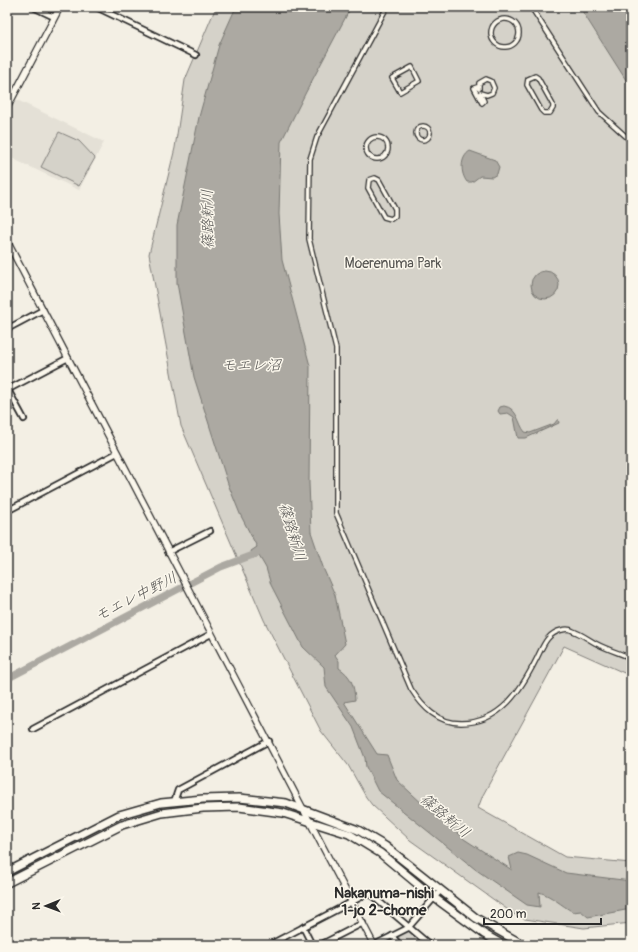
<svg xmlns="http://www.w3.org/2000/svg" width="638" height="952" font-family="Pangolin,'Klee One',sans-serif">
	<rect width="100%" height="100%" fill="#f3efe4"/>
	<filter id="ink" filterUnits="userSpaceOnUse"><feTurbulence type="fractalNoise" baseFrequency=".025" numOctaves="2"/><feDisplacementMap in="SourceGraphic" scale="8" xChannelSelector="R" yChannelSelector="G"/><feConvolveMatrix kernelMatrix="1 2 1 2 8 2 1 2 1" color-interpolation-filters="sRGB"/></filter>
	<g filter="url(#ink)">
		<path fill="#e4e0d6" d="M15 99 104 142 79 190 7 156V116Z"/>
		<g fill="#d5d2c9" stroke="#807e7a">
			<path d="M216 7H631V676L564 646 483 795 478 808 565 857 631 863V923L584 928 525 919 518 917 410 840 372 805 366 797 348 765 321 731 264 620 181 426 149 254 175 148 185 80Z"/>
			<path d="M59 132 79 141 95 158 79 186 41 167Z"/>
			<path d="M408 931H409L426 945H403L398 936Z"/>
		</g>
		<g fill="#aca9a2" stroke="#787772">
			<path d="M236 7H351L306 92 281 142 279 214 282 260 310 366 309 483 311 532 324 570 335 595 345 644 335 655 339 661V668C351 676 354 684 355 700L344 702 377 754 387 755 397 780 441 821 454 829 464 839 512 870 509 857 518 853 527 855 566 873 631 881V909L588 917 581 911 573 912C561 905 552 896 539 892L540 907 527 905 475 869 378 791 366 767 365 758 353 727 326 687 324 667 303 647 271 585 266 568 259 556 253 558 251 551 257 547 240 514 228 484 194 377 177 283V225L199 117 219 45Z"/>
			<path d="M580 7H631V88L584 14Z"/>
			<path d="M470 151 495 160 499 167 497 174 492 177 480 176 472 182H467C460 173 460 157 470 151Z"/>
			<circle cx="545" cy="285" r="14"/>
			<path d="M504 406C518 408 518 424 525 432L530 433 554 424 558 419 559 423 526 438H518L514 417 508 413 500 414 498 411 500 407Z"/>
		</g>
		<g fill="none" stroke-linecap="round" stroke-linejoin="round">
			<path stroke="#aca9a2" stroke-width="7" d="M7 679 221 567 261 552"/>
			<defs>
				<g id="pedestrian">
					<path d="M387 7 317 137 310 159 309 239 336 349V513L411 689C423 708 438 723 461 723 501 723 521 690 537 658 543 646 547 633 562 630 566 629 570 629 573 631 581 634 588 639 595 643 606 649 619 653 631 658"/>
					<path d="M531 7 599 112 631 141"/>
					<circle cx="505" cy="33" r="14"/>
					<path d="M412 67 419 81 400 92 392 78Z"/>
					<path d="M535 76 538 78 553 105V108L550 113H544L541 110 527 85 528 79Z"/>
					<path d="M486 79 491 81 494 88 492 93 487 95 480 93 484 101 482 103 474 88 477 87 479 89V83Z"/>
					<circle cx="423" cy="133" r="7"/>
					<circle cx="377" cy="148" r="11"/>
					<path d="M375 178 379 180 395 209V216L391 219 384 217 368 188 369 180Z"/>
				</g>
				<g id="minor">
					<path d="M33 7 54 17"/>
					<path d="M96 7 196 55"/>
					<path d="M7 329 43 310"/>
					<path d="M7 388 24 419"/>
					<path d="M7 390 68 358"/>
					<path d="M7 511 117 453"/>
					<path d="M168 552 210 531"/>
					<path d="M33 729 211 634"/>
					<path d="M174 802 178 790 269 741"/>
					<path d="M303 927 312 945"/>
					<path d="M392 936 399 945"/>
					<path d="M269 945 369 893 430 945"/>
					<path d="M320 945 363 923"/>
					<path d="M374 945 408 928 441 890"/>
				</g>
				<g id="tertiary">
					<path d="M7 108 60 7"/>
					<path d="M7 241C129 476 253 710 374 945"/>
				</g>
				<g id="primary">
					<path d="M7 872 119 815 161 803 203 799 239 798 286 803 358 830 385 846 476 918 524 945"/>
					<path d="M7 883 122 825 162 813 203 808 239 807 283 813 349 834 380 853 432 896 484 934 503 945"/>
				</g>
			</defs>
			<use href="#pedestrian" stroke="#2b2b2b" stroke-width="6"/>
			<use href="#minor" stroke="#2b2b2b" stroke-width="8"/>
			<use href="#tertiary" stroke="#2b2b2b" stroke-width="8"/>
			<use href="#primary" stroke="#2b2b2b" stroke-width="10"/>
			<use href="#pedestrian" stroke="#fbf7ec" stroke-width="3.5"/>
			<use href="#minor" stroke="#fbf7ec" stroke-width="4.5"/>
			<use href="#tertiary" stroke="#fbf7ec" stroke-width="5.5"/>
			<use href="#primary" stroke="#fbf7ec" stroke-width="7"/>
		</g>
	</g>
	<g text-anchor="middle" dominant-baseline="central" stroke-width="3" stroke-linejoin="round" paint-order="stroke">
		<g font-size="14" fill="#565552" stroke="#fbf7ec">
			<text x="393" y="263">Moerenuma Park</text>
		</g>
		<g font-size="15" font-style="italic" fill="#585755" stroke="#fbf7ec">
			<text transform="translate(208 219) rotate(-91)">篠路新川</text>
			<text x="251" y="365">モエレ沼</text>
			<text transform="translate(292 532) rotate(73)">篠路新川</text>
			<text transform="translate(136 597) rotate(-27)">モエレ中野川</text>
			<text transform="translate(445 816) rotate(40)">篠路新川</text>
		</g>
		<g font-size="15" font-weight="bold" fill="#2b2b2b" stroke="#fbf7ec">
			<text x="384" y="893">Nakanuma-nishi<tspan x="384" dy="17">1-jo 2-chome</tspan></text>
		</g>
	</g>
	<rect width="638" height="952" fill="none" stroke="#fbf7ec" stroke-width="24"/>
	<rect x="12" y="12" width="614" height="928" fill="none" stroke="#2b2b2b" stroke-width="1.5" filter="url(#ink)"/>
	<g transform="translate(46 906) rotate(269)" stroke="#fbf7ec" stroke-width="3" paint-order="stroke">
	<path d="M0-3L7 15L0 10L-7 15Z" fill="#2b2b2b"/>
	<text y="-6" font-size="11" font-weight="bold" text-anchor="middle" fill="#2b2b2b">N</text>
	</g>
	<path d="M484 918v6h117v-6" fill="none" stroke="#2b2b2b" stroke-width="2"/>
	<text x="490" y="918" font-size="12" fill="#2b2b2b" stroke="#fbf7ec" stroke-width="3" paint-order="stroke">200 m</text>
</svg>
